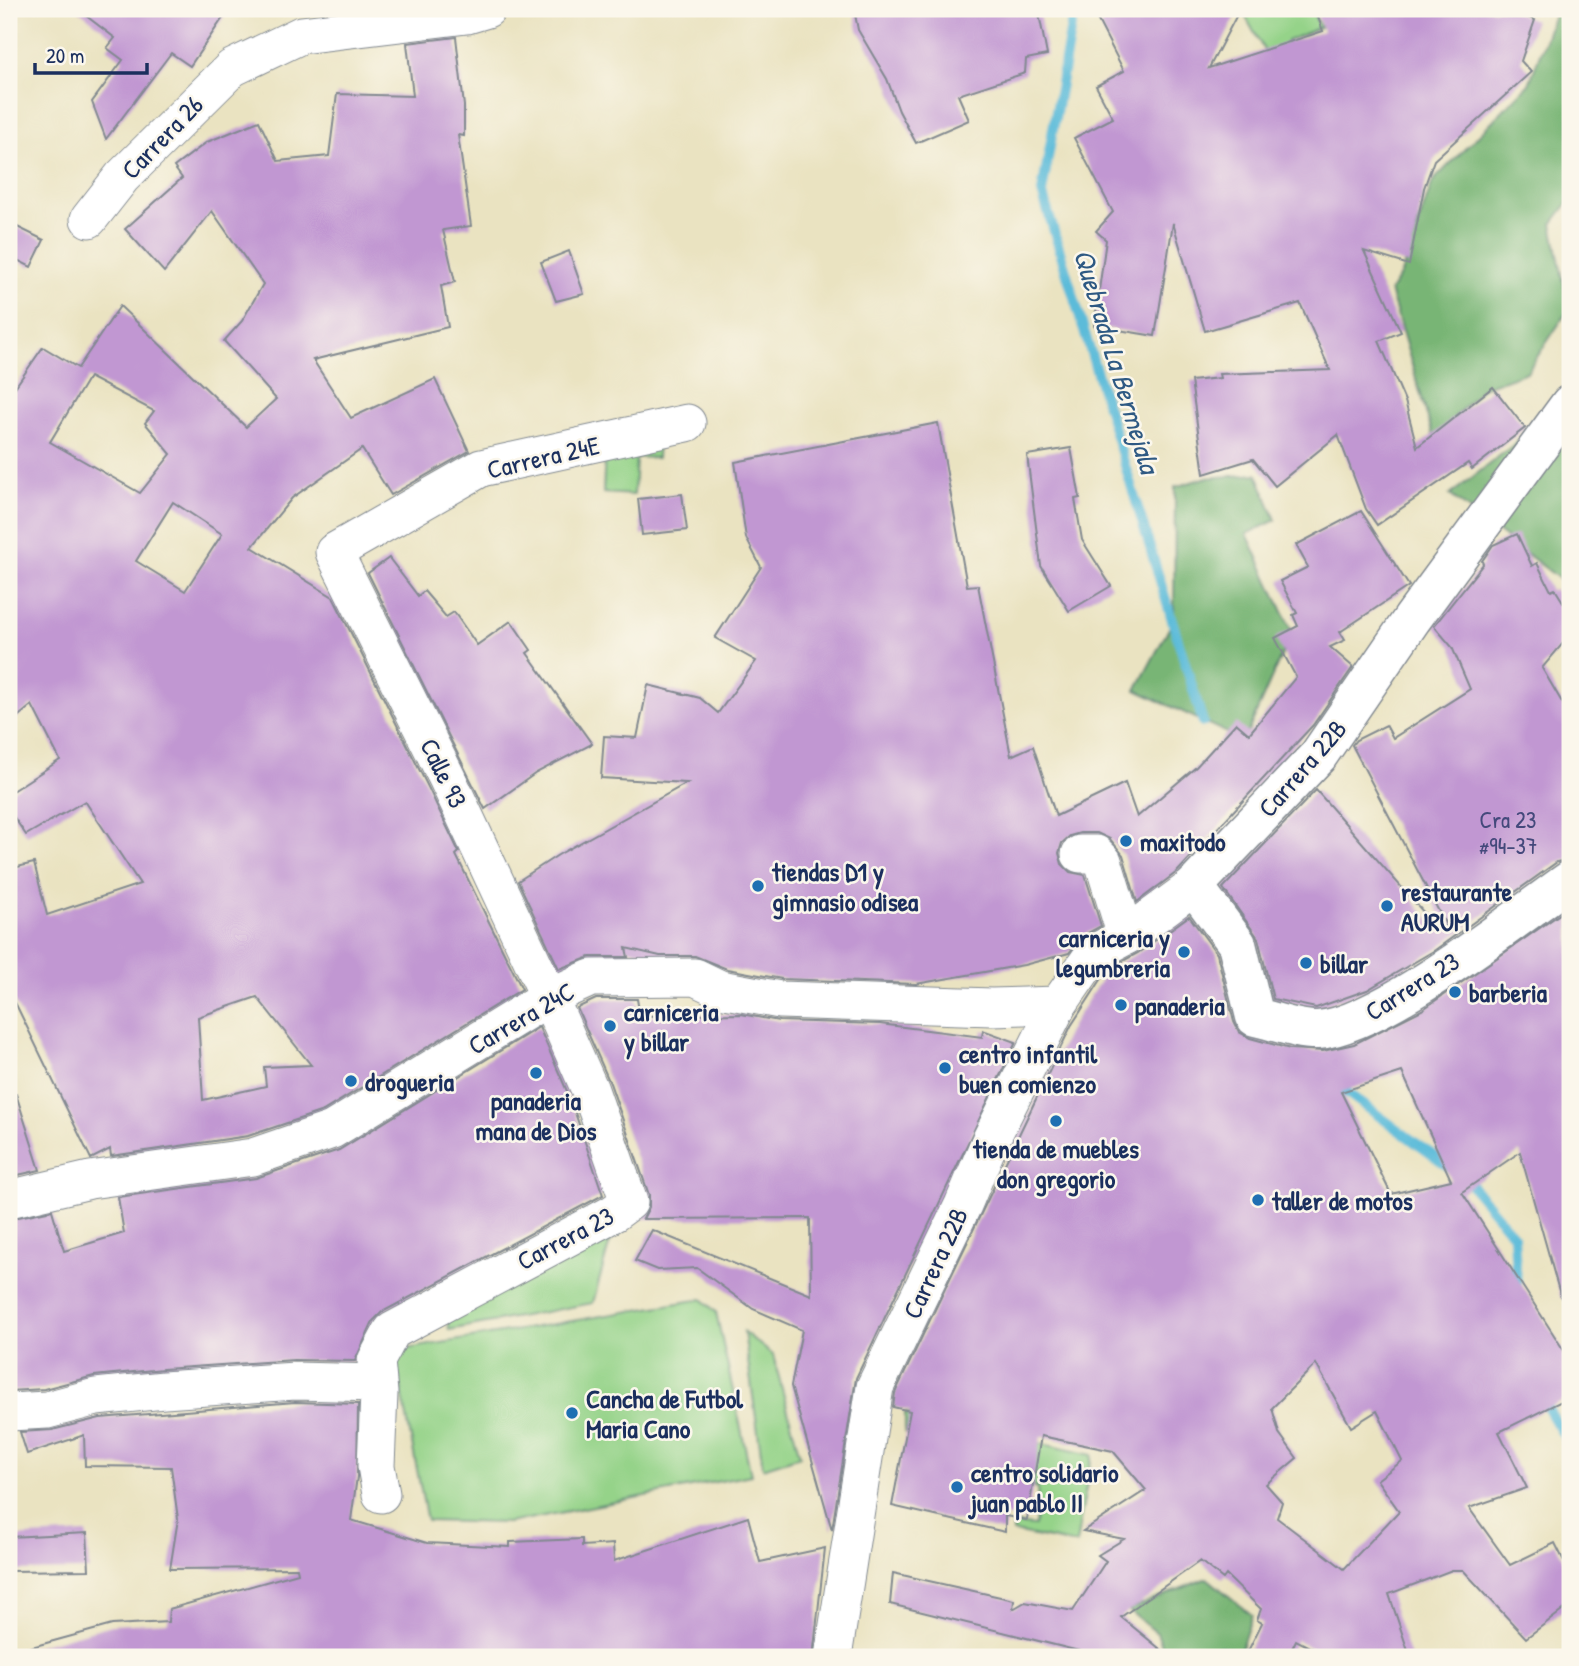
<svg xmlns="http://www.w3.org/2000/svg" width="1579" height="1666" font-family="'Patrick Hand',sans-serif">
	<rect width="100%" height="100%" fill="#fbf7ec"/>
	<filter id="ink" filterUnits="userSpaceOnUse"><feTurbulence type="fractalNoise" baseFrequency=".0143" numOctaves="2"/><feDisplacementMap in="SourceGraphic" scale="14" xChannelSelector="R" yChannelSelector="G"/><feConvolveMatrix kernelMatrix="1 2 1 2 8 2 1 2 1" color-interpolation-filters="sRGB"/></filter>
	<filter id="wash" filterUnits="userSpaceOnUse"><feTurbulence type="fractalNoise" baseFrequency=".00686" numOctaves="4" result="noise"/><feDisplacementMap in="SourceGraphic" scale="28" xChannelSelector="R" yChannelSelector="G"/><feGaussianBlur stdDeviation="1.57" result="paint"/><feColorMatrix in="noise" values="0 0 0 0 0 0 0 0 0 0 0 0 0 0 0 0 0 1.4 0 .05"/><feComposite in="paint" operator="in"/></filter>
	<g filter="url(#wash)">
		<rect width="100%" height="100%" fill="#eae3c1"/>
		<g fill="#95d389" stroke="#588174" stroke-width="2">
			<path d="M1245 9H1311L1320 27 1287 41 1291 53 1266 54 1243 12Z"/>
			<path d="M606 433 658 435 657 458 636 457 634 495 603 493Z"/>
			<path d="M611 1238 593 1303 449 1330 446 1311Z"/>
			<path d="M702 1299 716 1312 751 1475 508 1523 427 1521 394 1351Z"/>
			<path d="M744 1332 773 1355 800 1456 763 1468Z"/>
			<path d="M905 1413 1092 1455 1076 1544 1013 1532V1524L1035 1526 1038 1488 1010 1477 1012 1448 905 1432Z"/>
		</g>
		<g fill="#78b575" stroke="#4a726a" stroke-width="2">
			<path d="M1556 9H1570V200L1552 224 1569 309 1527 372 1482 388 1434 439 1390 291 1401 274 1433 181 1529 84Z"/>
			<path d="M1570 400V587L1450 495Z"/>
			<path d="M1257 474 1276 520 1247 534 1292 631 1244 741 1136 690 1174 619 1175 487 1204 478Z"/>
			<path d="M1207 1578 1252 1615 1240 1651 1218 1646 1213 1657H1159L1164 1651 1157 1633 1128 1610Z"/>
		</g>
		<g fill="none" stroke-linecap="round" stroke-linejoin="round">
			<g stroke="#5bbbd9" stroke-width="10">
				<path d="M1074 9 1042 192 1203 722"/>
				<path d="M1335 1084 1467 1180 1514 1236 1517 1288"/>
				<path d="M1541 1397 1570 1446"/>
			</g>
		</g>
		<g id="blocks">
			<g fill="#c197d2" fill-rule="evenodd">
				<path d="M77 9H229L190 66 171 53 106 139 92 102 123 60 107 48 115 38Z"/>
				<path d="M854 9H1038L1047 55 1026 59 1025 73 958 95 969 120 916 143 899 111 887 79 858 30Z"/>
				<path d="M1092 9H1240L1209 68 1323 31 1315 9H1507L1535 20 1521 61 1531 72 1434 160 1424 188 1409 265 1364 251 1401 332 1379 341 1405 401 1417 447 1493 387 1525 428 1472 469 1468 463 1377 525 1366 509 1338 435 1275 486 1253 459 1204 474 1191 381 1220 378 1219 374 1330 370 1300 303 1205 331 1173 223 1155 336 1094 326 1106 240 1096 231 1113 212 1074 138 1113 118 1096 86 1124 71Z"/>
				<path d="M456 37 464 106V136L458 135 471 226 443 230 455 282 441 286 448 327 313 360 351 418 435 379 469 451 391 495 362 449 292 498 252 547 333 597 428 787 459 852 456 855 522 989 323 1111 248 1136 111 1156 110 1149 91 1159 9 990V869L34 863 47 915 140 884 85 801 26 835 9 810V793L60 760 32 705 9 724V396L43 347 78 368 120 306 246 427 276 399 224 341 242 321 263 284 212 211 164 272 125 229 182 178 174 167 207 142 259 121 278 161 329 156 337 94 413 96 407 43ZM89 377 154 411 145 423 171 454 140 493 50 442ZM173 502 222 534 185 591 136 561ZM257 997 311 1065 264 1067 266 1086 203 1100 198 1017Z"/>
				<path d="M9 223 44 240 31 267 9 256Z"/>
				<path d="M569 251 584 294 556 301 541 262Z"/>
				<path d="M938 423 967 586 978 585 1011 756 1033 746 1056 816 1125 783 1137 817 1196 767 1236 723 1249 734 1296 677 1275 638 1298 626 1293 615 1297 613 1280 581 1308 567 1296 545 1361 511 1409 586 1340 632 1345 640 1330 647 1353 667 1313 725 1177 872 1137 902 1123 855 1110 839 1097 833H1080L1070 836 1062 843 1059 853 1062 864 1070 872 1085 875 1101 926 1084 935 1069 953 1024 965 916 984 782 979 727 969 695 956H660L626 948 628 957H590L559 969 518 881 558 855 687 783 601 778 604 736 637 738 648 685 700 698 718 713 756 661 715 638 761 567 746 538 735 462Z"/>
				<path d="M1071 448 1080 498 1075 499 1082 540 1111 586 1069 611 1041 566 1027 455Z"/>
				<path d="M682 494 687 530 642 535 638 499Z"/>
				<path d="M1517 534 1532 566 1537 563 1551 591 1555 589 1570 613V635L1542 668 1570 716V859L1557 862 1435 950 1367 990 1316 1008 1273 999 1258 938 1223 888 1316 790 1439 930 1446 925 1352 745 1356 740 1386 725 1393 738 1470 689 1452 647 1434 626 1483 564 1482 561 1493 545Z"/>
				<path d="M389 558 418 596 424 591 446 617 454 612 477 645 511 621 531 650 527 653 592 744 536 773 485 809 368 573Z"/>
				<path d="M1570 907V1297L1561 1298 1520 1152 1462 1192 1570 1360V1397L1499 1432 1527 1488 1469 1508 1510 1565 1555 1543 1570 1573V1605L1526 1638 1463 1570H1452L1389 1594 1410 1657H1329L1296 1640 1288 1657H1245L1262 1623 1257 1620 1261 1609 1226 1575 1223 1579 1200 1561 1121 1617 1170 1657H1103L890 1604 893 1573 1014 1600 1013 1609 1025 1602 1073 1611 1106 1561 1098 1555 1124 1539 1083 1531 1146 1490 1113 1451 1041 1436 1027 1520 1005 1516V1532L892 1506 910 1411 893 1407 895 1393 1071 1026 1108 969 1138 953 1189 916 1217 954 1234 1022 1239 1032 1250 1038 1290 1049 1323 1051 1354 1044 1422 1010ZM1402 1072 1451 1180 1391 1194 1341 1092ZM1316 1364 1351 1427 1377 1411 1402 1461 1377 1480 1399 1511 1344 1569 1277 1518 1282 1502 1266 1484 1297 1458 1279 1433 1272 1408Z"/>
				<path d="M596 999H637L640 1016 741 1014 779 1021 880 1024 982 1037 983 1030 1016 1042 856 1378 832 1530 791 1386 802 1330 753 1309 697 1268 657 1270 635 1261 652 1230 811 1295 810 1218 643 1219 649 1207V1195L610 1083 577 1008Z"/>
				<path d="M539 1027 570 1098 603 1195 382 1312 373 1321 355 1361 294 1360 163 1369 94 1376 44 1389 9 1391V1219L52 1210 64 1251 124 1233 118 1197 256 1178 339 1150Z"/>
				<path d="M16 1094 40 1170 9 1177V1095Z"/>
				<path d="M295 1402 358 1404 357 1477 351 1520 427 1543 510 1547V1542L582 1539V1546L613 1544 614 1561 748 1517 760 1562 825 1548 813 1657H30L28 1648 112 1625 168 1622 169 1609 298 1573 297 1568 170 1569 178 1519 171 1467 85 1466 84 1435 27 1454 20 1432 52 1430 100 1418Z"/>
				<path d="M87 1533 89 1570 9 1571V1537Z"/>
			</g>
		</g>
	</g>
	<g filter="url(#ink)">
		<use href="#blocks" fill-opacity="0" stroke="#828990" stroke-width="2"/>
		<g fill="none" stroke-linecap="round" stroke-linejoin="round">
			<defs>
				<g id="minor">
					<path d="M89 219 122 177 232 68 301 35 467 15 487 9"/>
					<path d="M1080 854H1096L1103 861 1126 936"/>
					<path d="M9 1199 90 1180 253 1157 332 1130 549 997 591 978 695 977 720 989 780 1000 992 1007 1058 1005"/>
					<path d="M9 1412 47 1410 96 1397 164 1390 295 1381 377 1383"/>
					<path d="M381 1494 376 1466 379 1393 376 1361 392 1331 614 1213 629 1202 590 1090 549 997 447 778 334 552 481 468 687 423"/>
					<path d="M833 1657 875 1387 963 1205 990 1141 1058 1005 1094 953 1126 936 1194 886"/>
				</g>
				<path id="tertiary" d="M1570 404 1412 619 1318 756 1194 886 1237 944 1255 1017C1274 1021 1299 1031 1318 1030 1382 1025 1514 919 1570 880"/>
			</defs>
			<use href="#minor" stroke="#828990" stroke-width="39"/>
			<use href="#tertiary" stroke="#828990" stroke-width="41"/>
			<use href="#minor" stroke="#fff" stroke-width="37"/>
			<use href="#tertiary" stroke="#fff" stroke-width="38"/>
		</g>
	</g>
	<g fill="#1f6fb2" stroke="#fbf7ec" stroke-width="2.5">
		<circle cx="1126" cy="841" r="7"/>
		<circle cx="758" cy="886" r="7"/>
		<circle cx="1387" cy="906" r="7"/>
		<circle cx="1184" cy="952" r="7"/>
		<circle cx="1306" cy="963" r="7"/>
		<circle cx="1455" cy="992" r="7"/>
		<circle cx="1121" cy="1005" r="7"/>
		<circle cx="610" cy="1026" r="7"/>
		<circle cx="945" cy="1068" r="7"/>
		<circle cx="536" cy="1073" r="7"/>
		<circle cx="351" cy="1081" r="7"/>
		<circle cx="1056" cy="1121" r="7"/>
		<circle cx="1258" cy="1200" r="7"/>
		<circle cx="572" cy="1413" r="7"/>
		<circle cx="957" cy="1487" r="7"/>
	</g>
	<g text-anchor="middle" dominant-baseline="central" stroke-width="5" stroke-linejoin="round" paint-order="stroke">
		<g font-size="23" fill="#44497b">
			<text x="1508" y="819">Cra 23<tspan x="1508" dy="26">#94-37</tspan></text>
		</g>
		<g font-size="26" fill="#1b2f5e" stroke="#fbf7ec">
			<text transform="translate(162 137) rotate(-46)">Carrera 26</text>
			<text transform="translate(543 457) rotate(-13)">Carrera 24E</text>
			<text transform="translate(1302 768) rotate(-49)">Carrera 22B</text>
			<text transform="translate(444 773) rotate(64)">Calle 93</text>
			<text transform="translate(1412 986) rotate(-32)">Carrera 23</text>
			<text transform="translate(521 1018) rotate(-30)">Carrera 24C</text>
			<text transform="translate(565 1238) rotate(-28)">Carrera 23</text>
			<text transform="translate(935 1263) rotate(-65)">Carrera 22B</text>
		</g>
		<g font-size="26" font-weight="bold" fill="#1b2f5e" stroke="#fbf7ec" text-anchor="start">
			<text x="1140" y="841">maxitodo</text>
			<text x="772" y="871">tiendas D1 y<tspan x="772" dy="30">gimnasio odisea</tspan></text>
			<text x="1401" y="891">restaurante<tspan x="1401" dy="30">AURUM</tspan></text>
			<text x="1170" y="937" text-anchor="end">carniceria y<tspan x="1170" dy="30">legumbreria</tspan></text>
			<text x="1320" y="963">billar</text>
			<text x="1469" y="992">barberia</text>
			<text x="1135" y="1005">panaderia</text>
			<text x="624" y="1011">carniceria<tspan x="624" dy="30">y billar</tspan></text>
			<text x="959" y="1053">centro infantil<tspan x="959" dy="30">buen comienzo</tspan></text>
			<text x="365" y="1081">drogueria</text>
			<text x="536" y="1100" text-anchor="middle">panaderia<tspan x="536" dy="30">mana de Dios</tspan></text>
			<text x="1056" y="1148" text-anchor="middle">tienda de muebles<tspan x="1056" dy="30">don gregorio</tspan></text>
			<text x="1272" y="1200">taller de motos</text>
			<text x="586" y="1398">Cancha de Futbol<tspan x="586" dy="30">Maria Cano</tspan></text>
			<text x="971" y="1472">centro solidario<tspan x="971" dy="30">juan pablo II</tspan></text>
		</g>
		<g font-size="28" font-style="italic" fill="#2e5983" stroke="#fbf7ec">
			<text transform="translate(1117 361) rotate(73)">Quebrada La Bermejala</text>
		</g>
	</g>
	<rect width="1579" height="1666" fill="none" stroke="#fbf7ec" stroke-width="35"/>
	<path d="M35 63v10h112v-10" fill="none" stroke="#1b2f5e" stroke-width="3.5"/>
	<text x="46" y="63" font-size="21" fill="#1b2f5e" stroke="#fbf7ec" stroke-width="5" paint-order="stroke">20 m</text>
</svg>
